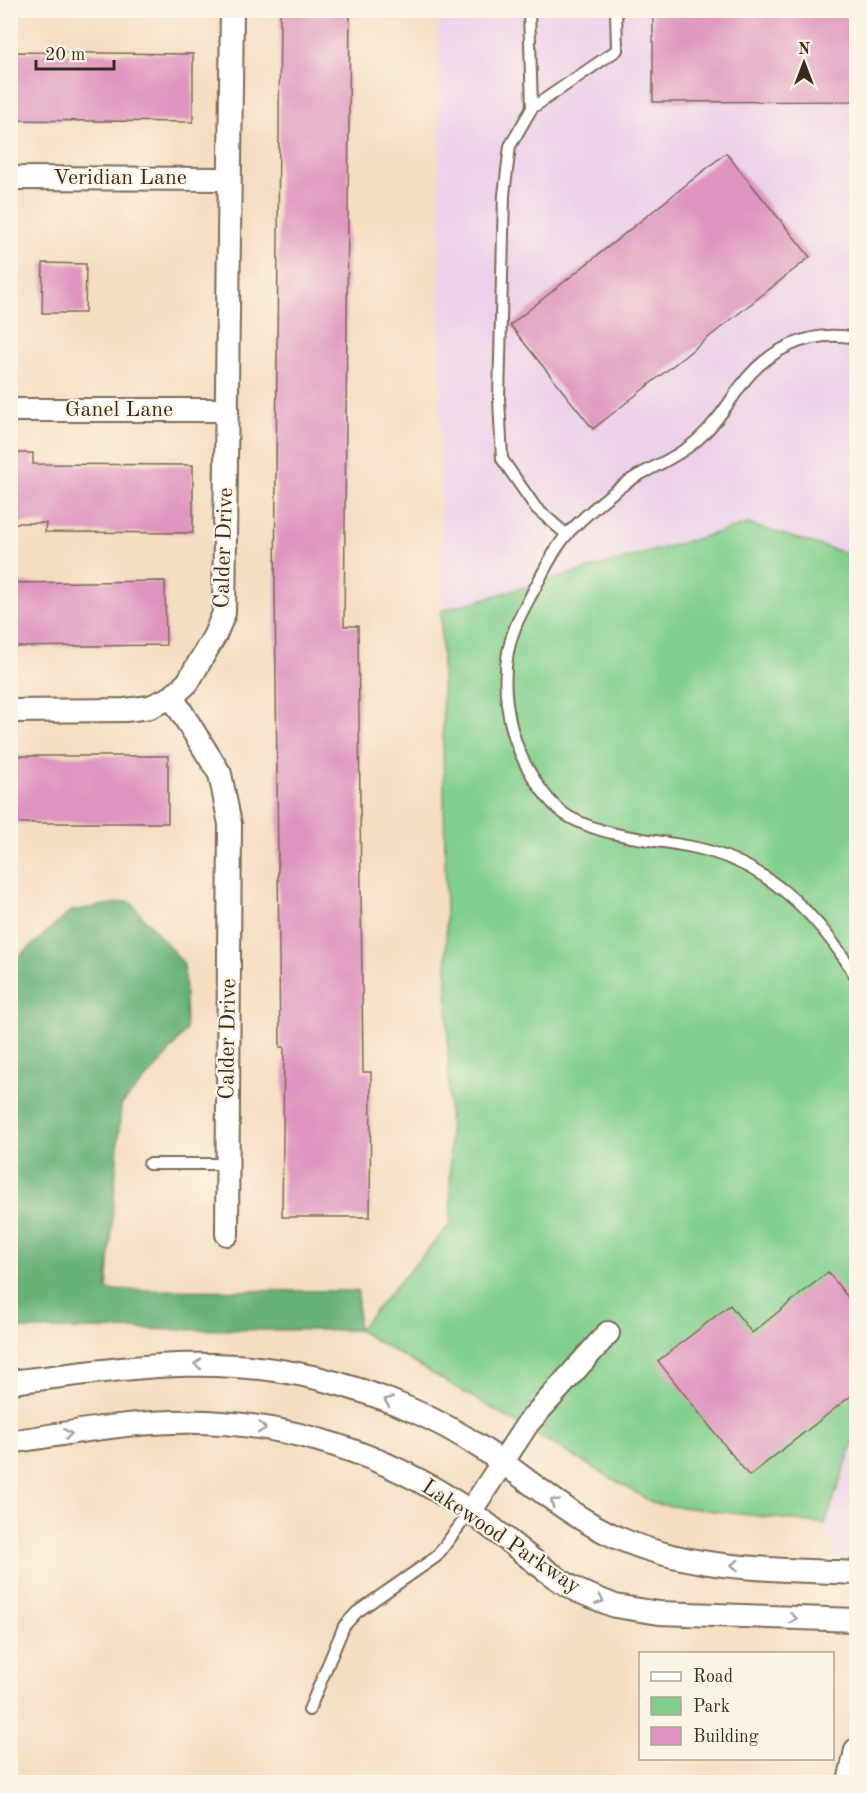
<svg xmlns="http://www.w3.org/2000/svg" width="867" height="1793" font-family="'Old Standard TT',serif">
	<rect width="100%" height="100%" fill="#fcf5e5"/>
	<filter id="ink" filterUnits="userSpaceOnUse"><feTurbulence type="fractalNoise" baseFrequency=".0167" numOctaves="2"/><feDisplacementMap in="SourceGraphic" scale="12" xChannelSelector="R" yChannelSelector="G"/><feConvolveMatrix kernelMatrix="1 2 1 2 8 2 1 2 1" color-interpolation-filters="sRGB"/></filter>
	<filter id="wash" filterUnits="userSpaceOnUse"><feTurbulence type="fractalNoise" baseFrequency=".008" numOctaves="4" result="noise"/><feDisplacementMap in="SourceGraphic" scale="24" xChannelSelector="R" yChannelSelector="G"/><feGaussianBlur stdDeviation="1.35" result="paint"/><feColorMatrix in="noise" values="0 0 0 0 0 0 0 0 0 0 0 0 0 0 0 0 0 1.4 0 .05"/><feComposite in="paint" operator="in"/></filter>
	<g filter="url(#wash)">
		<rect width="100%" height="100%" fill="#f4ddc1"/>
		<g fill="#ecd1eb">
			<path d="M439 11H856V556L748 524 441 611Z"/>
			<path d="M856 1434V1618L825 1524Z"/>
		</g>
		<path fill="#81cf8d" stroke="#5e7c56" stroke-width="1.5" d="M748 524 856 556V1434L825 1524 655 1504 358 1330 451 1223 441 611Z"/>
		<path fill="#68b278" stroke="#526e4b" stroke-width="1.5" d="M129 901 184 964 186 1030 165 1058 121 1105 107 1290 358 1291V1330L11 1329V964L71 911Z"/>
		<g id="blocks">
			<g fill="#de94bf">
				<path d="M280 10H350L344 626H358L363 1072H371L370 1217H282L284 1047H280L275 590Z"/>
				<path d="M653 10H856V101L653 102Z"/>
				<path d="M10 52 193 54V122L10 120Z"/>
				<path d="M726 153 810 257 593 429 510 325Z"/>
				<path d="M43 263 86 264 85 313H42Z"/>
				<path d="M10 453H33V464L193 465V533L45 532 46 523H10Z"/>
				<path d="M165 581 166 645 10 647V583Z"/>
				<rect x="10" y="756" width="158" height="67"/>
				<path d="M828 1272 856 1308V1392L749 1476 658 1361 730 1305 752 1333Z"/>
			</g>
		</g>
	</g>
	<g filter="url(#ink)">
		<use href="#blocks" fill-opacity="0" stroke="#7c6957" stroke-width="1.5"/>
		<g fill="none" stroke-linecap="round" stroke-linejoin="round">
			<defs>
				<g id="service">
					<path d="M529 10 532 108"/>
					<path d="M856 338C810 329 767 349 740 387 726 407 714 426 695 442 677 457 657 465 637 476 612 491 590 511 570 531 556 546 546 567 537 584 530 598 522 611 516 625 496 673 506 736 534 779 544 794 556 811 573 819 610 838 652 839 692 847 767 862 819 915 856 977"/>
					<path d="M567 535 536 508 502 459 499 399 504 195 510 146 532 108 617 50 616 10"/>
					<path d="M149 1164H227"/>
					<path d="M309 1710 344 1626 357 1612 436 1557 470 1512"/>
				</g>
				<g id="minor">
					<path d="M10 178 229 179"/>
					<path d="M10 410H227"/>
					<path d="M172 697 220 774 230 824 227 1234"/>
					<path d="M10 711 125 710 150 707 172 697 188 682 215 635 224 613 232 10"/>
					<path d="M10 1382C120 1370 206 1352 317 1378 374 1392 435 1416 483 1449 528 1479 567 1515 616 1537 691 1571 775 1569 856 1573"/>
					<path d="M10 1442C65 1434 119 1423 174 1422 272 1419 368 1447 451 1499 490 1523 523 1555 561 1581L578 1591 615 1606 659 1613 856 1620"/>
					<path d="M470 1512 528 1423 608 1333"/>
					<path d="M849 1782 856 1750"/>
				</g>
			</defs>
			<use href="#service" stroke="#7c6957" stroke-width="14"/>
			<use href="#minor" stroke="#7c6957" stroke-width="26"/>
			<use href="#service" stroke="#fff" stroke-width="10"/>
			<use href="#minor" stroke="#fff" stroke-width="22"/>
		</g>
		<defs><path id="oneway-chevron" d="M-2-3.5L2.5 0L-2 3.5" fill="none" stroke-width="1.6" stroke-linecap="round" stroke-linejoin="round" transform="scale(1.5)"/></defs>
		<g stroke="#a79f9a">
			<use href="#oneway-chevron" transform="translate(198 1364) rotate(-179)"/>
			<use href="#oneway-chevron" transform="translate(388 1401) rotate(-159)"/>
			<use href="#oneway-chevron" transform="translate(262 1428) rotate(7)"/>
			<use href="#oneway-chevron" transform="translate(68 1434) rotate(-8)"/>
			<use href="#oneway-chevron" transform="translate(554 1502) rotate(-143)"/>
			<use href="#oneway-chevron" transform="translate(735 1565) rotate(-176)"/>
			<use href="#oneway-chevron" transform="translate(600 1600) rotate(21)"/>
			<use href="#oneway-chevron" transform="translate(793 1618) rotate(2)"/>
		</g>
	</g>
	<g text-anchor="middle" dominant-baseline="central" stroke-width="4.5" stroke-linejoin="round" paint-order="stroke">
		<g font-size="22" fill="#3b2a1e" stroke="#fcf5e5">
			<text x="120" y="178">Veridian Lane</text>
			<text x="119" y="410">Ganel Lane</text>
			<text transform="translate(224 548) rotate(-88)">Calder Drive</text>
			<text transform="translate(228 1039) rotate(-89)">Calder Drive</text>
			<text transform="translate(501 1537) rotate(34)">Lakewood Parkway</text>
		</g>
	</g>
	<rect width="867" height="1793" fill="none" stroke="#fcf5e5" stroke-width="36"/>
	<rect x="639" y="1652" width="195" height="108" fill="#fcf5e5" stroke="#afa495" stroke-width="1.5"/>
	<rect x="651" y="1672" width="30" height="9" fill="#ffffff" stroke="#afa495" stroke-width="1.5"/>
	<text x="693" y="1682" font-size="18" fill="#3b2a1e">Road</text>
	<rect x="651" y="1697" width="30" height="18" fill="#81cf8d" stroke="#afa495" stroke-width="1.5"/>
	<text x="693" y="1712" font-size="18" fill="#3b2a1e">Park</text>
	<rect x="651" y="1727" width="30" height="18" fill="#de94bf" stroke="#afa495" stroke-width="1.5"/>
	<text x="693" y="1742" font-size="18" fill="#3b2a1e">Building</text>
	<g transform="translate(804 63)" stroke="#fcf5e5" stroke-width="4.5" paint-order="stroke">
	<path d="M0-4.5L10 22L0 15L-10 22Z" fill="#3b2a1e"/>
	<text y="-9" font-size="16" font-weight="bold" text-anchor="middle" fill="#3b2a1e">N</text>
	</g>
	<path d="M36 60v9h78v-9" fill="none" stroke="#3b2a1e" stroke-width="3"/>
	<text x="45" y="60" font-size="18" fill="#3b2a1e" stroke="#fcf5e5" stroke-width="4.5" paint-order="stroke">20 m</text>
</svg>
